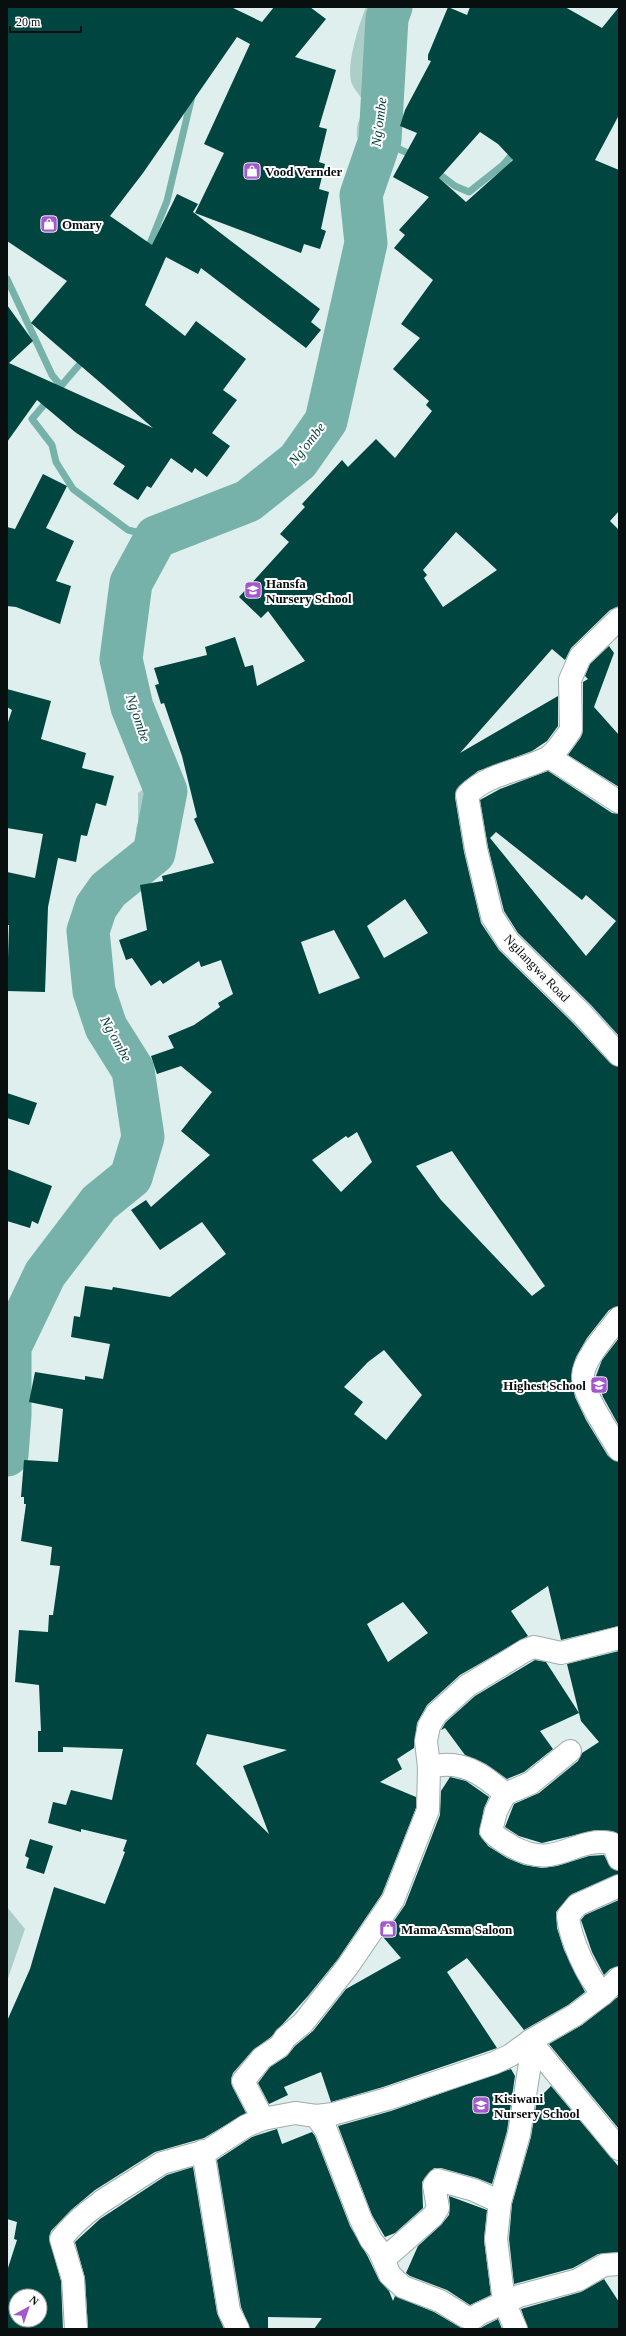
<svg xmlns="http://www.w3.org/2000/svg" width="626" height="2336" font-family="'Times New Roman',serif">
	<rect width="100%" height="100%" fill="#dfefed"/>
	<g fill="#abcec9">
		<path d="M366 7H400L394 24 385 111 392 117 385 125 383 133C374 140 369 141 357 138 356 125 358 120 366 110 363 96 359 97 353 86 344 70 359 24 366 7Z"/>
		<path d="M145 788C158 792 155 799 156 810L149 815 143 816 147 825 140 832 136 829 138 823V793Z"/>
		<path d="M7 1907 25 1929 7 1981Z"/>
	</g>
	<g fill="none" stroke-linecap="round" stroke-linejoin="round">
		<g stroke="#77b2aa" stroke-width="7">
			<path d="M380 140 414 156"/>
			<path d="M434 170 455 186 469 192 503 165 515 151"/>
			<path d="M147 251 167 201 192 96"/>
			<path d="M7 279 52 375 61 386 58 389"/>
			<path d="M61 386 85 358"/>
			<path d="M49 399 32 419 52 445 56 462 73 489 128 530 156 537"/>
		</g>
		<path stroke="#77b2aa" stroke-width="43" d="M7 1455 10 1415V1347L45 1274 99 1203 131 1177 143 1137 133 1070 106 1027 94 991 88 931 96 907 108 890 154 853 166 791 132 707 121 659 131 583 156 537 248 501 298 461 326 421 366 243 361 195 380 140 387 18 391 7"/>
	</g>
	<g fill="#014540" fill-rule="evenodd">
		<path d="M7 7H231L262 22 274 7H310L326 19 295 57 336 70 319 127 327 129 319 162 325 164 319 189 329 192 321 229 326 231 320 249 304 244 301 253 195 213 224 153 204 144 250 44 237 37 143 173 110 216 152 245 177 194 198 204 193 212 320 309 311 322 321 330 306 348 201 268 198 274 166 257 145 305 185 336 196 321 246 359 223 390 237 400 212 433 230 446 207 477 195 468 192 473 171 458 151 488 147 486 138 500 113 484 125 466 75 432 37 400 7 442V305L33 341 9 363 153 428 31 323 67 281 7 241Z"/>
		<path d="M448 7 467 15 470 7H565L602 28 619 7V115L595 160 619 170V511L610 521 619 530V606L610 610 571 648 565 660 552 649 460 753 558 696V726L547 741 532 751 478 771 459 786 455 797 464 852 481 923 499 950 573 1023 610 1063 619 1067V1306L609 1310 587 1338 576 1357 571 1377 575 1397 586 1420 608 1456 619 1462V1626L561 1640 548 1586 511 1611 528 1636 460 1675 427 1705 417 1723 414 1748 397 1759 402 1769 380 1782 416 1797V1808L382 1894 338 1959 308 1996 271 2037 253 2050 233 2073 231 2079 232 2086 246 2113 204 2138 155 2152 95 2190 71 2210 51 2231 49 2237 61 2281 63 2329H7V2271L17 2240 14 2239 17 2222 7 2219V2021L30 1969 54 1887 105 1904 125 1852 123 1851 127 1840 81 1829V1832L48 1823 53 1802 66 1805 71 1790 112 1800 123 1749 63 1747V1752H38V1731H41L39 1685 15 1682 19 1630 48 1632 49 1615H53L60 1566 50 1565 52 1547 21 1541 26 1504H24V1497H21L24 1460 58 1462 63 1409 29 1402 35 1372 85 1380V1376L103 1379 110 1344 71 1337 74 1316 80 1317 85 1286 112 1290 113 1287 170 1297 226 1254 202 1222 160 1250 131 1210 146 1200 151 1207 210 1155 181 1131 212 1092 181 1066 157 1074 151 1056 174 1048 168 1036 194 1025 220 1007 218 1003 233 994 221 960 201 967 199 961 163 984 160 980 151 986 132 958 126 960 119 940 147 930 140 885 163 881 162 876 214 863 194 819 197 817 182 756 164 703 161 704 155 685 159 684 154 668 207 655 205 647 235 637 245 667 253 665 257 686 305 661 268 611 261 618 239 597 289 542 280 534 305 507 302 504 342 460 348 467 376 439 395 458 432 411 426 405 429 401 393 369 420 338 401 324 433 280 394 248 405 235 399 230 429 197 393 177 417 133 400 126 405 110 431 61 428 60V55ZM480 132 498 144 513 160 466 202 439 178ZM456 532 497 570 443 607 424 578 427 575 423 570ZM405 899 428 933 384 958 367 926ZM334 930 360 978 319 994 301 942ZM357 1132 372 1162 341 1192 312 1160 346 1136 348 1138ZM452 1151 545 1286 532 1296 441 1200 416 1166ZM384 1350 422 1395 386 1440 354 1414 363 1402 344 1387 368 1362ZM403 1602 428 1633 388 1662 367 1624ZM207 1734 287 1750 243 1766 269 1834 196 1764ZM16 2296H40V2320H16Z"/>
		<path d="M43 474 67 486 46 528 74 541 56 581 71 586 60 624 16 607 7 606V527L15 529Z"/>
		<path d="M609 646 614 653 594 707 619 735V787L568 755 581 737 583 730V682L588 679 585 676 590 664Z"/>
		<path d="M7 689 51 701 41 739 86 753 82 768 114 776 106 806 96 803 87 836 81 835 76 862 58 858 48 907 45 992 7 991 9 925H7V872L35 878 43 834 7 828V725L12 710 7 707Z"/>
		<path d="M548 771 612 813 619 814V1036L591 1005 518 933 504 911 488 847 480 800 500 789ZM496 832 582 900 586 895 616 921 586 956 490 838Z"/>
		<path d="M7 1093 37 1103 29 1125 7 1118Z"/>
		<path d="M7 1169 52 1186 38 1224 32 1221 30 1228 7 1221Z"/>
		<path d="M619 1338V1426L603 1397 596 1376 602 1360Z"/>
		<path d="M619 1651V1834L612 1831 596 1830 542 1843 519 1836 505 1827 514 1804 539 1793 578 1761 582 1753 599 1742 581 1721 579 1713 540 1731 553 1749 524 1772 507 1779 486 1764 465 1755 445 1728 441 1730 446 1722 475 1696 535 1660 546 1662 579 1713 567 1664Z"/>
		<path d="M450 1777 466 1781 489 1797 484 1808 479 1834 488 1846 507 1858 524 1865 542 1868 557 1866 589 1856 604 1855 611 1868 619 1871V1874L572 1894 556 1912 557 1928 564 1950 585 1992 568 2005 524 2030 467 1958 447 1972 497 2048 383 2087 331 2102 321 2072 284 2087 288 2095 269 2104 258 2083 270 2067 287 2056 295 2046 313 2031 346 1989 401 1958 383 1937 405 1905 440 1815 441 1791Z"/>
		<path d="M30 1839 53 1846 44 1874 26 1868 29 1858 25 1856Z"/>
		<path d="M619 1900V1966L610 1969 604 1975 592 1952 581 1920 585 1915Z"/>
		<path d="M619 1996V2129L549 2044 582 2025Z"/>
		<path d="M511 2069 515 2076 507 2131 492 2184 477 2178 441 2168H434L422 2182 423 2208 395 2233 385 2237 372 2215 338 2126 391 2111Z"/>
		<path d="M551 2086 619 2167V2252L598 2254 573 2268 514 2284 509 2239 512 2204 531 2137 537 2100Z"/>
		<path d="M277 2129 282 2144 312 2132 315 2136 350 2226 368 2257 379 2280 389 2291 393 2301 395 2296 434 2312 463 2329H314L322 2318 268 2317V2329H250L241 2307 217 2160 252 2137Z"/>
		<path d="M193 2167 217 2313 224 2329H88L85 2278 75 2242 100 2219 167 2175Z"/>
		<path d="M449 2196 487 2210 484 2240 491 2295 470 2305 447 2290 410 2276 406 2273 418 2246 441 2225 449 2215 450 2206Z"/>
		<path d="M604 2279 619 2302V2329H528L521 2309 581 2292Z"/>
		<path d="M498 2319 502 2329H479L486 2325Z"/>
	</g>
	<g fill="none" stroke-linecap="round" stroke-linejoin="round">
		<defs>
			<g id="minor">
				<path d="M619 619 580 657 570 680 571 730C565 738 556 753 547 758 521 771 488 773 467 795L476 849 492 916 508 941 582 1014 619 1055"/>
				<path d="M549 757 619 802"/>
				<path d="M619 1318C609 1331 583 1359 583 1376 582 1395 609 1432 619 1450"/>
				<path d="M429 1767C461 1759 482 1773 505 1794L531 1783 570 1751"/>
				<path d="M505 1794 496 1811 491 1831C497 1839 505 1842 513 1847 557 1871 573 1836 611 1843L614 1846 619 1859"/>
				<path d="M603 1994C587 1977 570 1939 568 1916L577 1905 619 1886"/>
				<path d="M530 2041 619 2149"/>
				<path d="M316 2116 326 2130 361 2220 371 2240 379 2250 390 2275 403 2287 440 2301 466 2317 474 2318 479 2314 519 2296 578 2280 604 2265 619 2264"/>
				<path d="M263 2119 243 2081 262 2058 280 2046 285 2038 303 2023 348 1966 393 1900 428 1810 429 1767 426 1741 429 1726 436 1714 467 1686 526 1650 534 1647 561 1653 619 1638"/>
				<path d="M203 2151 229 2311 238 2329"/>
				<path d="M134 2181 102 2201 162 2163 209 2150 246 2126 263 2119 295 2113 316 2116 333 2114 387 2099 494 2063 511 2055 530 2041 575 2015 603 1994 619 1978"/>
				<path d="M384 2259 433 2216 438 2208 434 2185 438 2180 474 2190 500 2202"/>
				<path d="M76 2329 73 2279 61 2239C77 2219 93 2207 114 2194"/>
				<path d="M516 2329 504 2302 496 2239 500 2202 519 2134 533 2044"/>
			</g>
		</defs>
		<use href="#minor" stroke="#9dacaa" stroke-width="24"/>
		<use href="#minor" stroke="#fff" stroke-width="22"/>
	</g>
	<defs>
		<symbol id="shop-square" viewBox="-11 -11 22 22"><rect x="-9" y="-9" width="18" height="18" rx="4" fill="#a159cd" stroke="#fff"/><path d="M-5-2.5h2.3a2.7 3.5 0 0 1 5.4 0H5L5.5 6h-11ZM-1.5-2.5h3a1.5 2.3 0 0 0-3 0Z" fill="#fff"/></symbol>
		<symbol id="school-square" viewBox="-11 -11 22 22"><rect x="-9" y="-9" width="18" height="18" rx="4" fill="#a159cd" stroke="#fff"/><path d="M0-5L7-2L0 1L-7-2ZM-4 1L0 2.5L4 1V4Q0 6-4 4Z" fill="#fff"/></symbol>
	</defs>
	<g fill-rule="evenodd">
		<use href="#shop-square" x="242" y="161" width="20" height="20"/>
		<use href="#shop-square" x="39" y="214" width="20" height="20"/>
		<use href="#school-square" x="243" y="580" width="20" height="20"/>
		<use href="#school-square" x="589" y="1375" width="20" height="20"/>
		<use href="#shop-square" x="378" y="1919" width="20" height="20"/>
		<use href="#school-square" x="471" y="2095" width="20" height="20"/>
	</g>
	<g text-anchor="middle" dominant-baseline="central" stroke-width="4" stroke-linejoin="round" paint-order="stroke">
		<g font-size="13" font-weight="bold" fill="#090e0e" stroke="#fff" text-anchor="start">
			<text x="265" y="171">Vood Vernder</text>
			<text x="62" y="224">Omary</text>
			<text x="266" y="583">Hansfa<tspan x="266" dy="15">Nursery School</tspan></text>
			<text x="586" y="1385" text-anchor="end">Highest School</text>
			<text x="401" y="1929">Mama Asma Saloon</text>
			<text x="494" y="2098">Kisiwani<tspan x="494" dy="15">Nursery School</tspan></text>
		</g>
		<g font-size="13" fill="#090e0e" stroke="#fff">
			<text transform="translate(537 968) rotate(46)">Ngilangwa Road</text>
		</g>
		<g font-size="14" font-style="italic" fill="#023c37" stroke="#fff">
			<text transform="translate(379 122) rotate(-83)">Ng'ombe</text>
			<text transform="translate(307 444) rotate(-52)">Ng'ombe</text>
			<text transform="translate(138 718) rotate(71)">Ng'ombe</text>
			<text transform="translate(116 1039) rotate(61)">Ng'ombe</text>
		</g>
	</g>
	<rect width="626" height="2336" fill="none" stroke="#090e0e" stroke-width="16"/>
	<g transform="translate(28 2308) rotate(40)"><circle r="19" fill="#ffffff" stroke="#9d9f9f"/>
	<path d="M0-3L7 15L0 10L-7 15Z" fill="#a159cd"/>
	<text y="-6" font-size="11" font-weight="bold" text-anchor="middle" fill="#090e0e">N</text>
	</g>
	<path d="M10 26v6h71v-6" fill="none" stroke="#090e0e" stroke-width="2"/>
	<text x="16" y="26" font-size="12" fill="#090e0e" stroke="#ffffff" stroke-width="3" paint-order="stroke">20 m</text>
</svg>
